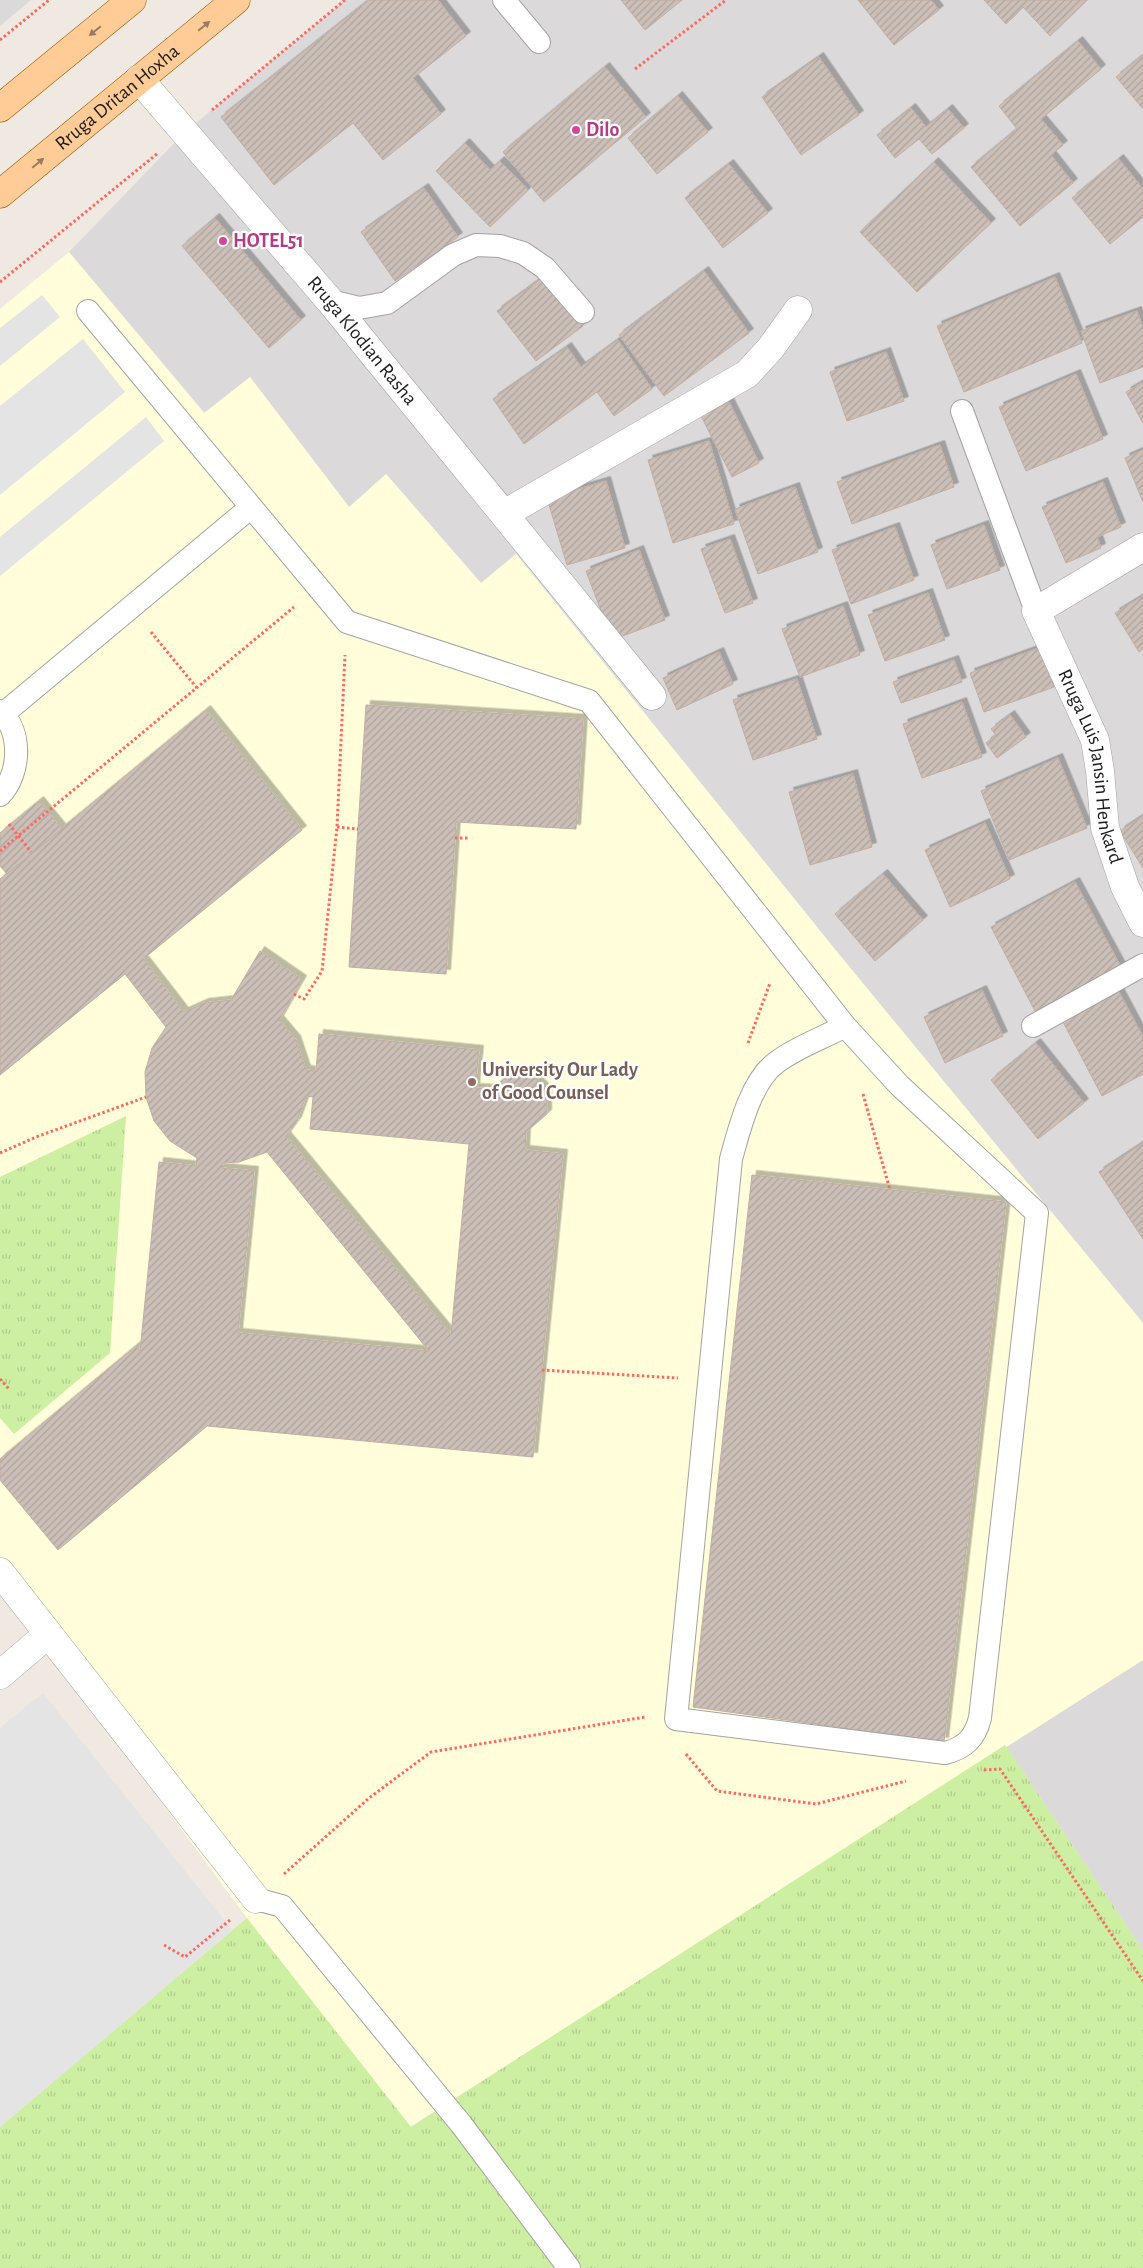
<svg xmlns="http://www.w3.org/2000/svg" width="1143" height="2268" font-family="'Alegreya Sans',sans-serif">
	<defs>
		<pattern id="grass-tufts" width="24" height="20" patternUnits="userSpaceOnUse" patternTransform="scale(1.25)"><rect width="24" height="20" fill="#ccefa1"/><path d="M3 7l-1-3M5 7V3M7 7l1-3M15 17l-1-3M17 17v-4M19 17l1-3" fill="none" stroke="#afcc8a"/></pattern>
		<pattern id="building-hatch" width="6" height="6" patternUnits="userSpaceOnUse" patternTransform="scale(1.25)"><rect width="6" height="6" fill="#cbbfb7"/><path d="M-1 1l2-2M0 6l6-6M5 7l2-2" fill="none" stroke="#aea49d"/></pattern>
		<filter id="shadow"><feDropShadow dx="4.5" dy="-4.5" stdDeviation="0" flood-color="#0004"/></filter>
	</defs>
	<rect width="100%" height="100%" fill="#efe9e1"/>
	<g fill="#dbd9d9">
		<path d="M0 0H31L0 26Z"/>
		<path d="M345 0H1143V1323L838 953 516 554 481 583 386 474 350 508 250 377 205 413 69 252 185 132Z"/>
		<path d="M1143 1660V1950L1005 1745Z"/>
	</g>
	<path fill="#fffdda" d="M69 252 204 413 250 377 349 507 386 474 481 583 516 554 838 953 1143 1323V1660L410 2127 247 1918 0 1584V309Z"/>
	<g fill="url(#grass-tufts)">
		<path d="M126 1116 110 1353 14 1434 0 1418V1177Z"/>
		<path d="M1005 1745 1143 1950V2268H0V2127L247 1918 411 2127Z"/>
	</g>
	<g fill="#e4e4e4">
		<path d="M42 295 60 317 0 366V328Z"/>
		<path d="M83 339 125 392 0 495V406Z"/>
		<path d="M146 417 164 441 0 576V537Z"/>
		<path d="M43 1693 232 1930 0 2127V1728Z"/>
	</g>
	<g fill="url(#building-hatch)" stroke="#c2aea2" fill-rule="evenodd" filter="url(#shadow)">
		<path d="M369 0H438L466 36 413 78 441 114 383 160 353 123 274 185 221 117Z"/>
		<path d="M621 0H682L645 30Z"/>
		<path d="M858 0H931L939 10 894 45Z"/>
		<path d="M984 0H1087L1050 36 1023 7 1006 24Z"/>
		<path d="M1078 41 1101 69 1041 119 1063 145 1051 155 1073 183 1020 226 971 167 1017 129 999 106Z"/>
		<path d="M1143 55V109L1116 77Z"/>
		<path d="M819 57 859 115 801 155 762 97Z"/>
		<path d="M605 67 646 117 544 202 503 152Z"/>
		<path d="M678 96 708 132 657 174 628 138Z"/>
		<path d="M911 108 926 127 948 109 964 128 932 154 919 139 895 158 877 135Z"/>
		<path d="M465 143 490 170 500 161 528 190 490 227 436 171Z"/>
		<path d="M1119 159 1143 189V217L1110 244 1072 198Z"/>
		<path d="M934 162 991 223 917 292 860 232Z"/>
		<path d="M729 164 768 213 723 248 685 198Z"/>
		<path d="M424 188 458 237 395 281 361 232Z"/>
		<path d="M215 218 301 320 269 348 182 246Z"/>
		<path d="M704 271 749 333 664 396 619 335Z"/>
		<path d="M1055 277 1082 343 964 392 937 326Z"/>
		<path d="M542 278 583 326 536 361 497 311Z"/>
		<path d="M1137 311 1143 328V367L1100 383 1081 331Z"/>
		<path d="M618 340 652 389 614 416 597 392 524 444 493 399 567 347 581 367Z"/>
		<path d="M886 352 904 401 847 421 830 372Z"/>
		<path d="M1076 374 1103 439 1026 471 999 407Z"/>
		<path d="M1143 382V423L1126 392Z"/>
		<path d="M729 402 759 463 732 477 701 416Z"/>
		<path d="M709 441 734 524 673 543 648 460Z"/>
		<path d="M940 445 954 487 852 524 837 482Z"/>
		<path d="M1143 450V502L1125 458Z"/>
		<path d="M606 481 625 548 567 565 547 498Z"/>
		<path d="M1103 482 1121 527 1097 537 1101 548 1066 563 1042 507Z"/>
		<path d="M795 487 818 552 758 574 735 509Z"/>
		<path d="M984 525 1000 570 947 589 931 545Z"/>
		<path d="M895 527 914 580 851 604 832 550Z"/>
		<path d="M730 539 753 603 725 613 701 549Z"/>
		<path d="M639 550 665 620 612 640 586 571Z"/>
		<path d="M928 593 945 640 885 661 868 615Z"/>
		<path d="M1143 596V649L1139 652 1115 613Z"/>
		<path d="M843 606 860 655 800 677 782 629Z"/>
		<path d="M1039 648 1054 687 984 712 970 673Z"/>
		<path d="M719 652 733 684 677 710 663 678Z"/>
		<path d="M954 660 962 682 901 703 893 682Z"/>
		<path d="M797 679 817 739 753 760 733 700Z"/>
		<path d="M962 702 982 757 922 778 903 724Z"/>
		<path d="M366 705 583 719 576 829 456 822 446 974 349 967Z"/>
		<path d="M206 710 302 830 143 959 184 1012 204 1003 231 1000 260 951 302 980 279 1020 296 1040 306 1070 316 1071 319 1034 479 1050 475 1088 493 1089 510 1073 531 1074 547 1091V1114L526 1132 525 1150 563 1154 533 1457 207 1426 58 1550 0 1480V1459L136 1346 140 1351 159 1162 196 1166 197 1158 170 1141 154 1121 146 1097 145 1072 152 1048 166 1027 125 974 0 1075V879ZM306 1096 313 1097 310 1129 469 1144 451 1335 286 1136 297 1121ZM267 1152 429 1351 238 1333 254 1171 222 1168 223 1163 239 1162Z"/>
		<path d="M1010 715 1026 737 997 758 986 743 996 735 991 729Z"/>
		<path d="M1058 758 1087 828 1009 860 981 791Z"/>
		<path d="M853 774 872 847 810 865 789 792Z"/>
		<path d="M39 801 62 829 7 874 0 866V833Z"/>
		<path d="M1143 816V868L1120 831Z"/>
		<path d="M985 823 1010 879 950 907 925 850Z"/>
		<path d="M883 874 923 920 875 961 835 914Z"/>
		<path d="M1075 882 1121 967 1036 1013 991 927Z"/>
		<path d="M982 990 1003 1036 945 1063 924 1017Z"/>
		<path d="M1119 992 1143 1037V1074L1102 1096 1063 1022Z"/>
		<path d="M1036 1043 1084 1103 1038 1139 991 1080Z"/>
		<path d="M1143 1143V1239L1099 1172Z"/>
		<path d="M752 1175 1006 1202 944 1742 693 1707Z"/>
	</g>
	<g fill="none" stroke-linecap="round" stroke-linejoin="round">
		<defs>
			<g id="service">
				<path d="M504 0 539 42"/>
				<path d="M330 301 359 308 387 303 453 255 476 245 500 246 523 253 545 268 583 312"/>
				<path d="M88 311 347 622 589 701 845 1026 899 1085 1037 1213 980 1718C975 1738 965 1748 945 1753L676 1719 731 1159C739 1130 751 1080 777 1062 797 1047 823 1038 845 1026"/>
				<path d="M962 411 1036 611"/>
				<path d="M0 711C23 733 20 774 0 795"/>
				<path d="M3 714 250 508"/>
				<path d="M1033 1026 1143 965"/>
				<path d="M256 1899 282 1906 461 2124 569 2268"/>
			</g>
			<g id="minor">
				<path id="s1" d="M139 79 330 301 652 696"/>
				<path d="M504 514 747 374 770 349 798 310"/>
				<path id="s2" d="M1143 547 1036 611 1095 740 1100 771 1105 828 1125 887 1143 923"/>
				<path d="M0 1572 256 1899"/>
				<path d="M0 1675 48 1634"/>
			</g>
			<g id="primary">
				<path d="M0 108 132 0"/>
				<path id="s3" d="M0 194 236 0"/>
			</g>
		</defs>
		<use href="#service" stroke="#a3a3a3" stroke-width="24"/>
		<use href="#minor" stroke="#a3a3a3" stroke-width="29"/>
		<use href="#primary" stroke="#955a00" stroke-width="29"/>
		<g stroke="#ff6862" stroke-width="3" stroke-dasharray="2.5 2.5" stroke-linecap="butt">
			<path d="M0 40 49 0"/>
			<path d="M635 69 726 0"/>
			<path d="M212 110 345 0"/>
			<path d="M0 282 158 153"/>
			<path d="M151 632 197 688"/>
			<path d="M9 824 31 852"/>
			<path d="M337 827 358 829"/>
			<path d="M455 838H468"/>
			<path d="M0 851 294 607"/>
			<path d="M294 994 304 999 322 971 337 827 345 655"/>
			<path d="M748 1043 770 983"/>
			<path d="M863 1094 890 1190"/>
			<path d="M0 1153 36 1137 146 1097"/>
			<path d="M542 1370 678 1378"/>
			<path d="M0 1379 9 1389"/>
			<path d="M686 1754 717 1791 816 1804 906 1781"/>
			<path d="M984 1770 1000 1769 1143 1981"/>
			<path d="M284 1874 369 1798 431 1752 645 1717"/>
			<path d="M164 1945 185 1957 230 1920"/>
		</g>
		<use href="#service" stroke="#fff" stroke-width="22"/>
		<use href="#minor" stroke="#fff" stroke-width="28"/>
		<use href="#primary" stroke="#ffcb96" stroke-width="28"/>
	</g>
	<defs><path id="oneway-solid" d="M-6-.8H1V-3.2L6.5 0L1 3.2V.8H-6Z" transform="scale(1.25)"/></defs>
	<g fill="#997c5f">
		<use href="#oneway-solid" transform="translate(204 26) rotate(-39)"/>
		<use href="#oneway-solid" transform="translate(95 31) rotate(141)"/>
		<use href="#oneway-solid" transform="translate(38 163) rotate(-40)"/>
	</g>
	<g fill="#d1479c" stroke="#fff" stroke-width="2">
		<circle cx="576" cy="130" r="5"/>
		<circle cx="223" cy="241" r="5"/>
	</g>
	<circle fill="#8d6e63" stroke="#fff" stroke-width="2" cx="472" cy="1082" r="5"/>
	<g text-anchor="middle" dominant-baseline="central" stroke-width="4.5" stroke-linejoin="round" paint-order="stroke">
		<g font-size="20" fill="#1c1c1c" stroke="#fff">
			<text stroke="none"><textPath href="#s3" startOffset="152">Rruga Dritan Hoxha</textPath></text>
			<text stroke="none"><textPath href="#s1" startOffset="344">Rruga Klodian Rasha</textPath></text>
			<text stroke="none"><textPath href="#s2" startOffset="291">Rruga Luis Jansin Henkard</textPath></text>
		</g>
		<g font-size="20" font-weight="bold" fill="#b23c85" stroke="#fff" text-anchor="start">
			<text x="586" y="130">Dilo</text>
			<text x="233" y="241">HOTEL51</text>
		</g>
		<g font-size="20" font-weight="bold" fill="#785e54" stroke="#fff" text-anchor="start">
			<text x="482" y="1070">University Our Lady<tspan x="482" dy="23">of Good Counsel</tspan></text>
		</g>
	</g>
</svg>
